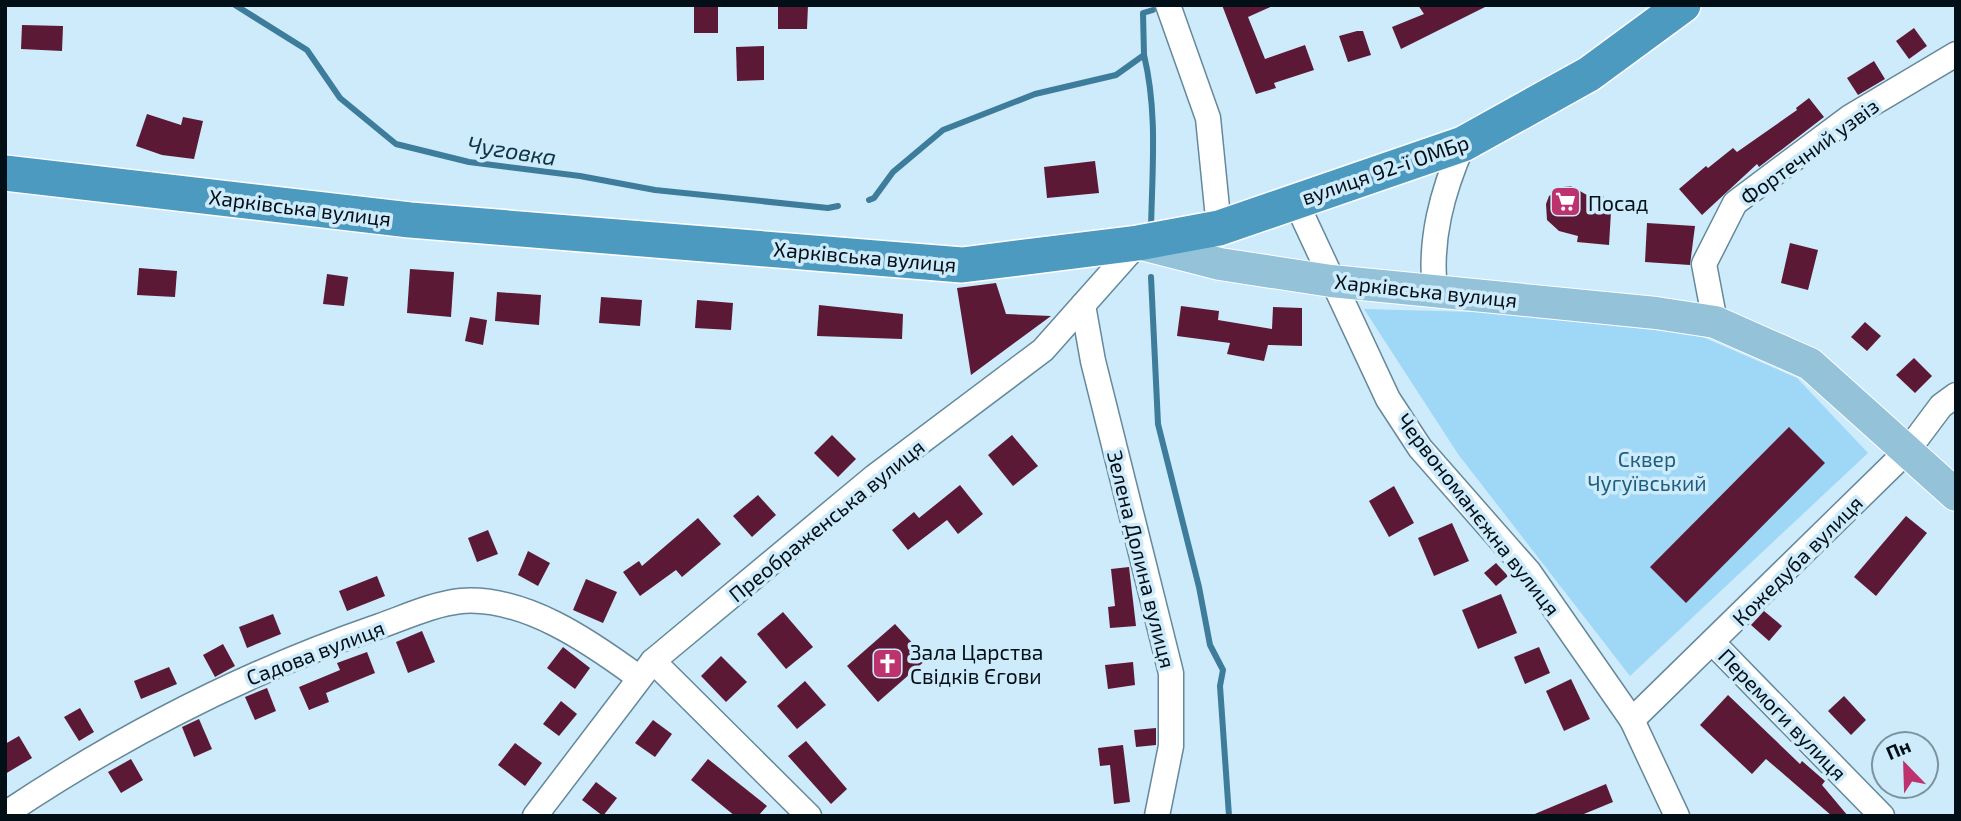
<svg xmlns="http://www.w3.org/2000/svg" width="1961" height="821" font-family="'Exo 2',sans-serif">
	<rect width="100%" height="100%" fill="#cdebfb"/>
	<path fill="#9fd7f6" d="M1364 309 1510 313 1698 335 1797 378 1868 453 1630 676 1458 454Z"/>
	<g fill="none" stroke-linecap="round" stroke-linejoin="round">
		<g stroke="#3e7c9b" stroke-width="6">
			<path d="M235 5 307 50 340 98 396 144 469 162 580 176 655 190 828 208 838 206"/>
			<path d="M1144 55C1158 113 1152 171 1151 230"/>
			<path d="M869 200 874 198 893 172 943 130 1035 94 1116 75 1144 55 1143 13 1153 10"/>
			<path d="M1151 277 1158 424 1199 587 1210 645 1223 670 1220 686 1229 816"/>
		</g>
	</g>
	<g fill="#5c1935">
		<rect x="694" y="5" width="24" height="28"/>
		<path d="M778 5H808L807 29H778Z"/>
		<path d="M1222 5H1275L1248 17 1265 59 1305 45 1314 70 1274 83 1276 88 1256 94Z"/>
		<path d="M1418 5H1489L1401 49 1392 27 1424 14Z"/>
		<path d="M22 25 63 26 62 51 21 49Z"/>
		<path d="M1914 28 1927 46 1909 59 1896 41Z"/>
		<path d="M1357 31H1363L1371 55 1348 62 1339 36Z"/>
		<path d="M764 46V80L737 81 736 47Z"/>
		<path d="M1874 61 1885 79 1858 95 1847 78Z"/>
		<path d="M1809 98 1824 117 1759 167 1757 164 1702 215 1679 189 1706 166 1708 168 1733 148 1737 152 1797 110 1796 108Z"/>
		<path d="M147 114 181 125 183 117 203 121 194 159 162 155 136 146Z"/>
		<path d="M1095 161 1099 193 1047 198 1044 167Z"/>
		<path d="M1571 186 1594 199 1603 195 1611 212 1609 245 1577 242 1578 236 1559 231 1547 220 1546 204 1549 196 1563 187Z"/>
		<path d="M1647 223 1695 226 1690 265 1645 262Z"/>
		<path d="M1790 243 1818 250 1808 290 1781 283Z"/>
		<path d="M139 268 177 271 175 297 137 295Z"/>
		<path d="M410 269 454 272 451 317 407 313Z"/>
		<path d="M327 274 348 277 344 306 323 304Z"/>
		<path d="M996 283 1006 314 1051 316 971 375 957 288Z"/>
		<path d="M497 292 541 295 539 325 495 321Z"/>
		<path d="M601 297 642 300 640 326 599 323Z"/>
		<path d="M697 300 733 303 731 330 695 328Z"/>
		<path d="M819 305 903 314 902 339 817 336Z"/>
		<path d="M1181 306 1219 311 1218 320 1272 329 1273 307 1302 308V346L1268 345 1264 361 1227 354 1230 343 1177 336Z"/>
		<path d="M470 317 487 320 483 345 465 341Z"/>
		<path d="M1865 322 1881 336 1867 351 1851 337Z"/>
		<path d="M1914 358 1932 376 1915 393 1896 375Z"/>
		<path d="M1789 427 1825 463 1686 603 1650 567Z"/>
		<path d="M832 435 856 459 838 477 814 453Z"/>
		<path d="M1012 435 1038 466 1013 486 988 455Z"/>
		<path d="M960 485 983 514 958 534 947 520 908 550 892 530 914 512 919 518Z"/>
		<path d="M1394 486 1414 523 1389 537 1369 501Z"/>
		<path d="M758 495 776 515 752 537 733 516Z"/>
		<path d="M1906 516 1927 533 1876 596 1854 577Z"/>
		<path d="M698 518 721 544 682 577 676 570 640 596 623 572 639 561 642 566Z"/>
		<path d="M1452 523 1469 561 1434 576 1418 538Z"/>
		<path d="M488 530 498 554 477 562 468 538Z"/>
		<path d="M528 551 550 563 538 586 518 575Z"/>
		<path d="M1496 563 1508 576 1496 586 1484 573Z"/>
		<path d="M1129 567 1136 626 1110 628 1108 607 1115 606 1111 569Z"/>
		<path d="M377 576 385 596 347 611 339 591Z"/>
		<path d="M586 579 617 592 603 623 573 610Z"/>
		<path d="M1501 594 1517 633 1478 649 1462 610Z"/>
		<path d="M1764 611 1782 626 1769 641 1751 625Z"/>
		<path d="M783 612 813 647 786 669 757 634Z"/>
		<path d="M273 614 281 634 247 648 239 627Z"/>
		<path d="M895 624 927 659 878 702 847 666Z"/>
		<path d="M422 631 435 662 408 673 396 642Z"/>
		<path d="M223 644 235 666 215 677 203 655Z"/>
		<path d="M563 647 590 668 575 689 547 668Z"/>
		<path d="M1539 647 1550 673 1525 684 1514 657Z"/>
		<path d="M367 652 375 673 326 693 329 702 309 710 299 687 340 670 337 663Z"/>
		<path d="M721 656 747 682 726 702 701 676Z"/>
		<path d="M1133 662 1135 685 1108 689 1105 665Z"/>
		<path d="M169 667 177 684 141 699 134 681Z"/>
		<path d="M1571 679 1590 719 1564 731 1546 691Z"/>
		<path d="M805 681 826 705 797 729 777 706Z"/>
		<path d="M267 688 276 711 255 720 245 697Z"/>
		<path d="M1728 695 1800 764 1802 761 1825 781 1822 785 1848 816H1832L1766 759 1752 774 1700 725Z"/>
		<path d="M1844 696 1866 720 1851 735 1828 711Z"/>
		<path d="M561 701 577 714 559 736 543 724Z"/>
		<path d="M80 708 94 732 79 741 64 717Z"/>
		<path d="M199 719 212 749 194 757 182 727Z"/>
		<path d="M653 720 672 734 655 757 635 743Z"/>
		<path d="M1156 728V745L1136 747 1134 730Z"/>
		<path d="M19 736 32 758 5 774V744Z"/>
		<path d="M806 741 847 789 831 804 788 756Z"/>
		<path d="M515 743 542 763 525 786 498 765Z"/>
		<path d="M1123 745 1130 802 1114 804 1110 765 1100 766 1098 748Z"/>
		<path d="M131 759 143 780 121 793 108 772Z"/>
		<path d="M708 759 767 806 758 816H735L691 780Z"/>
		<path d="M596 782 617 798 603 816 582 800Z"/>
		<path d="M1606 784 1613 802 1579 816H1530Z"/>
	</g>
	<g fill="none" stroke-linecap="round" stroke-linejoin="round">
		<defs>
			<g id="minor">
				<path d="M1168 5 1208 118 1219 228"/>
				<path d="M1295 200 1388 399 1420 448 1529 572 1632 720 1677 816"/>
				<path d="M1435 292C1429 240 1442 192 1463 144"/>
				<path d="M1083 305 1093 361 1171 673V746L1157 816"/>
				<path d="M1715 322 1704 264 1735 203 1850 117 1956 54"/>
				<path d="M1713 643 1882 816"/>
				<path d="M653 661 809 816"/>
				<path d="M1632 720 1908 450 1941 406 1956 395"/>
				<path d="M5 814C120 737 244 673 374 628 401 619 432 604 461 601 524 596 589 641 638 677"/>
				<path d="M535 816 653 661 874 477 1043 350 1138 243"/>
			</g>
			<path id="major" d="M1138 243 1220 264 1331 281 1656 313 1715 322 1810 364 1956 495"/>
			<path id="highway" d="M5 173 410 220 962 265 1138 243 1219 228 1463 144 1589 74 1683 5"/>
		</defs>
		<use href="#minor" stroke="#65889b" stroke-width="27"/>
		<use href="#major" stroke="#fff" stroke-width="34"/>
		<use href="#highway" stroke="#fff" stroke-width="38"/>
		<use href="#minor" stroke="#fff" stroke-width="24"/>
		<use href="#major" stroke="#94c2d9" stroke-width="32"/>
		<use href="#highway" stroke="#4d9ac0" stroke-width="35"/>
	</g>
	<defs>
		<symbol id="supermarket-square" viewBox="-11 -11 22 22"><rect x="-9" y="-9" width="18" height="18" rx="4" fill="#bd336e" stroke="#cdebfb"/><path d="M-6-5.5h2.5l.6 2H6L4.5 2H-2.5L-4.4-4H-6ZM-1.5 3.2a1.3 1.3 0 1 0 .1 0ZM3 3.2a1.3 1.3 0 1 0 .1 0Z" fill="#fff"/></symbol>
		<symbol id="church-square" viewBox="-11 -11 22 22"><rect x="-9" y="-9" width="18" height="18" rx="4" fill="#bd336e" stroke="#cdebfb"/><path d="M-1.2-6h2.4v3.5h3.3v2.4h-3.3V6h-2.4V-.1h-3.3v-2.4h3.3Z" fill="#fff"/></symbol>
	</defs>
	<g fill-rule="evenodd">
		<use href="#supermarket-square" x="1548" y="184" width="35" height="35"/>
		<use href="#church-square" x="870" y="646" width="35" height="35"/>
	</g>
	<g text-anchor="middle" dominant-baseline="central" stroke-width="7" stroke-linejoin="round" paint-order="stroke">
		<g font-size="21" fill="#030f16" stroke="#cdebfb">
			<text transform="translate(1809 151) rotate(-36)">Фортечний узвіз</text>
			<text transform="translate(1385 169) rotate(-19)">вулиця 92-ї ОМБр</text>
			<text transform="translate(300 207) rotate(7)">Харківська вулиця</text>
			<text transform="translate(865 256) rotate(5)">Харківська вулиця</text>
			<text transform="translate(1426 290) rotate(6)">Харківська вулиця</text>
			<text transform="translate(1479 514) rotate(52)">Червономанєжна вулиця</text>
			<text transform="translate(826 520) rotate(-39)">Преображенська вулиця</text>
			<text transform="translate(1142 559) rotate(76)">Зелена Долина вулиця</text>
			<text transform="translate(1797 560) rotate(-45)">Кожедуба вулиця</text>
			<text transform="translate(315 652) rotate(-21)">Садова вулиця</text>
			<text transform="translate(1783 714) rotate(46)">Перемоги вулиця</text>
		</g>
		<g font-size="21" fill="#030f16" stroke="#cdebfb" text-anchor="start">
			<text x="1588" y="202">Посад</text>
			<text x="910" y="651">Зала Царства<tspan x="910" dy="24">Свідків Єгови</tspan></text>
		</g>
		<g font-size="21" fill="#1f5e7c" stroke="#cdebfb">
			<text x="1647" y="458">Сквер<tspan x="1647" dy="24">Чугуївський</tspan></text>
		</g>
		<g font-size="23" font-style="italic" fill="#0e3446" stroke="#cdebfb">
			<text transform="translate(512 150) rotate(9)">Чуговка</text>
		</g>
	</g>
	<rect width="1961" height="821" fill="none" stroke="#030f16" stroke-width="14"/>
	<g transform="translate(1905 765) rotate(337)"><circle r="33" fill="#cdebfb" stroke="#7c939f" stroke-width="2"/>
	<path d="M0-5L12 26L0 18L-12 26Z" fill="#bd336e"/>
	<text y="-10" font-size="19" font-weight="bold" text-anchor="middle" fill="#030f16">Пн</text>
	</g>
</svg>
